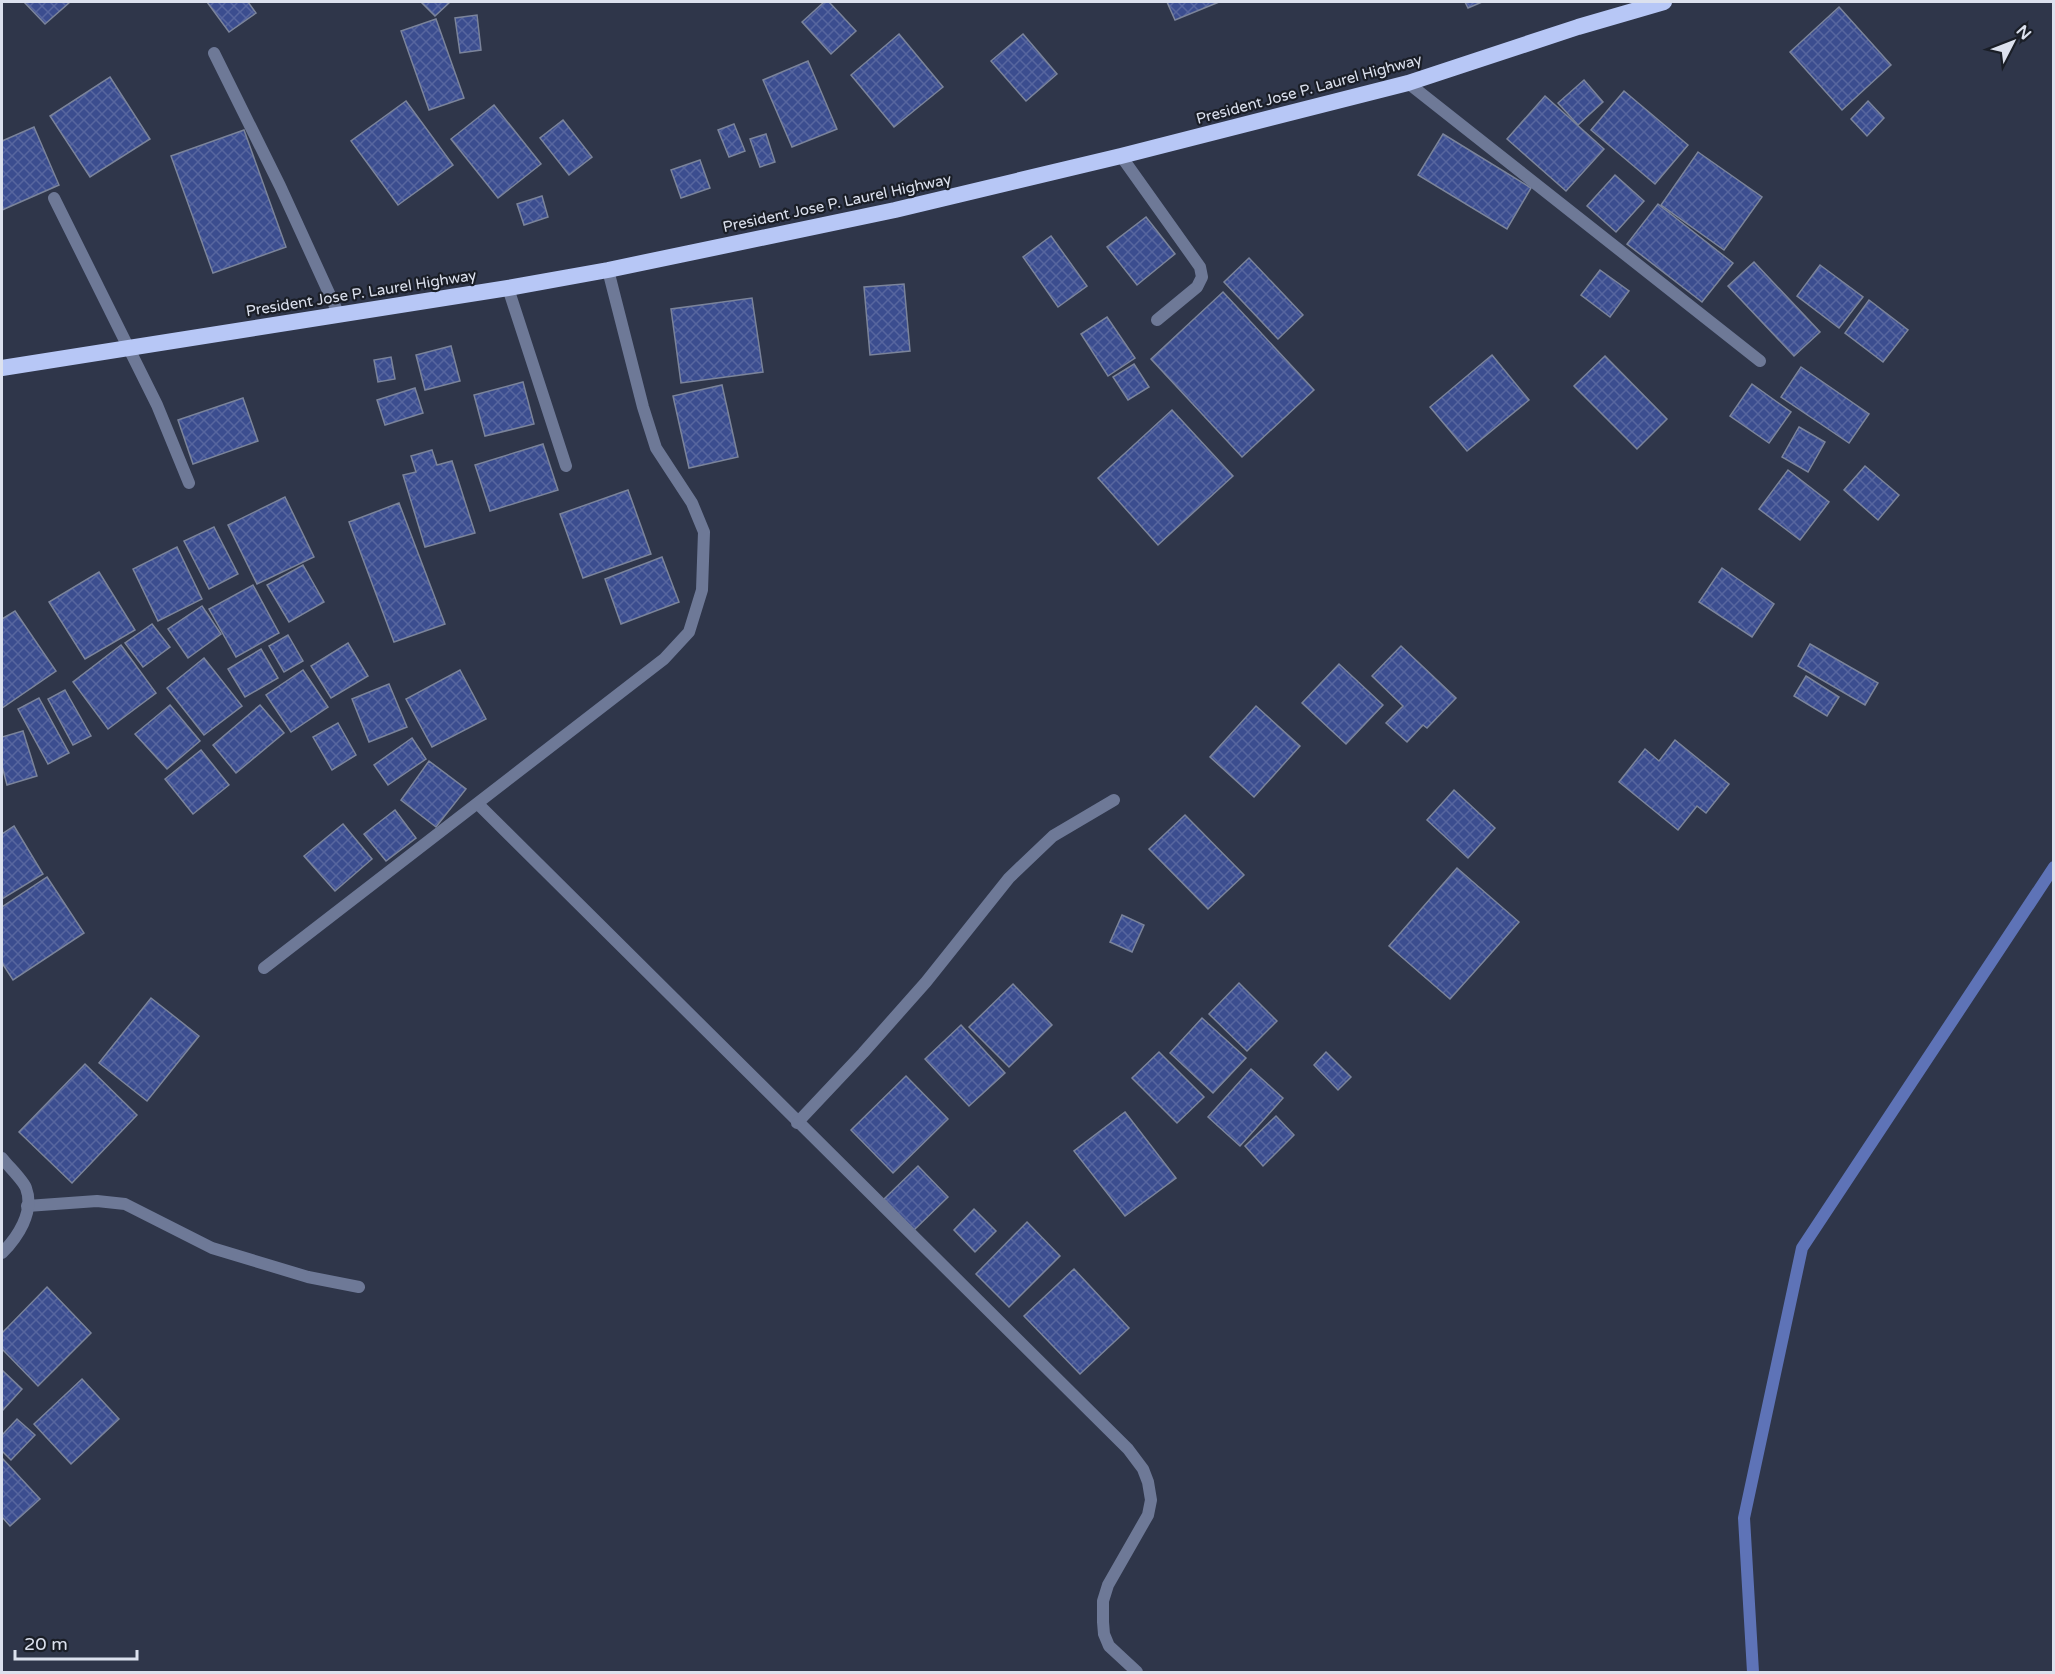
<svg xmlns="http://www.w3.org/2000/svg" width="2055" height="1674" font-family="'Varela Round',sans-serif">
	<defs>
		<pattern id="building-cross-hatch" width="8" height="8" patternUnits="userSpaceOnUse" patternTransform="scale(1.5)"><rect width="8" height="8" fill="#3b4d8f"/><path d="M0 0l8 8M0 8l8-8" fill="none" stroke="#57669f"/></pattern>
	</defs>
	<rect width="100%" height="100%" fill="#2f364a"/>
	<g fill="none" stroke-linecap="round" stroke-linejoin="round">
		<path stroke="#5e73b7" stroke-width="12" d="M1753 1672 1744 1518 1802 1248 2054 867"/>
	</g>
	<g fill="url(#building-cross-hatch)" stroke="#7b849b" stroke-width="1.5">
		<path d="M24 2H70L45 24Z"/>
		<path d="M207 2H248L256 13 229 32Z"/>
		<path d="M421 2H450L435 16Z"/>
		<path d="M824 2H829L856 31 831 54 802 22Z"/>
		<path d="M1167 2H1219L1175 20Z"/>
		<path d="M1465 2H1482L1468 8Z"/>
		<path d="M1839 7 1891 65 1842 110 1790 52Z"/>
		<path d="M477 15 481 50 460 53 455 18Z"/>
		<path d="M436 19 464 98 429 110 401 31Z"/>
		<path d="M899 34 943 87 894 127 851 75Z"/>
		<path d="M1023 34 1057 74 1026 101 991 61Z"/>
		<path d="M808 61 837 129 792 147 763 80Z"/>
		<path d="M110 77 150 139 90 177 50 116Z"/>
		<path d="M1584 80 1603 102 1578 125 1558 103Z"/>
		<path d="M1624 91 1688 145 1655 184 1591 130Z"/>
		<path d="M1545 96 1604 149 1566 191 1507 139Z"/>
		<path d="M406 101 453 165 398 205 351 141Z"/>
		<path d="M1868 101 1884 118 1867 136 1851 119Z"/>
		<path d="M494 105 541 164 498 198 451 139Z"/>
		<path d="M563 120 592 157 569 175 540 138Z"/>
		<path d="M734 124 745 151 729 157 718 130Z"/>
		<path d="M34 127 59 185 2 210V141Z"/>
		<path d="M244 130 286 247 213 273 171 156Z"/>
		<path d="M766 134 775 162 760 167 750 139Z"/>
		<path d="M1443 134 1531 188 1507 229 1418 175Z"/>
		<path d="M1698 152 1762 197 1724 250 1661 205Z"/>
		<path d="M700 160 710 188 681 198 671 170Z"/>
		<path d="M1615 175 1644 201 1616 232 1587 206Z"/>
		<path d="M542 196 548 217 524 225 517 204Z"/>
		<path d="M1658 204 1733 263 1702 302 1627 244Z"/>
		<path d="M1146 217 1175 254 1137 285 1107 247Z"/>
		<path d="M1051 236 1087 286 1058 307 1023 257Z"/>
		<path d="M1249 258 1303 315 1278 339 1224 282Z"/>
		<path d="M1754 262 1820 332 1794 356 1728 286Z"/>
		<path d="M1820 265 1863 297 1839 328 1797 296Z"/>
		<path d="M1600 270 1629 291 1610 317 1581 295Z"/>
		<path d="M904 284 910 351 870 355 864 287Z"/>
		<path d="M1223 292 1314 390 1242 457 1151 359Z"/>
		<path d="M752 298 763 372 681 383 671 309Z"/>
		<path d="M1869 300 1908 330 1883 362 1845 333Z"/>
		<path d="M1107 317 1135 358 1108 376 1081 334Z"/>
		<path d="M451 346 460 381 425 390 416 355Z"/>
		<path d="M1492 355 1529 400 1467 451 1430 407Z"/>
		<path d="M1605 356 1667 419 1637 449 1574 386Z"/>
		<path d="M391 357 395 379 378 382 374 360Z"/>
		<path d="M1134 364 1149 387 1128 400 1113 377Z"/>
		<path d="M1801 367 1869 414 1849 443 1781 397Z"/>
		<path d="M523 382 534 424 485 436 474 395Z"/>
		<path d="M1752 384 1791 412 1769 443 1730 416Z"/>
		<path d="M722 385 738 457 689 468 673 396Z"/>
		<path d="M415 388 423 413 385 425 377 400Z"/>
		<path d="M243 398 258 441 193 464 178 420Z"/>
		<path d="M1172 410 1233 476 1158 545 1098 478Z"/>
		<path d="M1799 427 1825 442 1808 472 1782 457Z"/>
		<path d="M543 444 558 490 490 511 475 465Z"/>
		<path d="M432 450 437 465 452 461 475 533 425 547 403 475 416 472 411 456Z"/>
		<path d="M1865 466 1899 495 1878 520 1844 490Z"/>
		<path d="M1788 470 1829 502 1800 540 1759 509Z"/>
		<path d="M628 490 651 554 583 578 560 514Z"/>
		<path d="M285 497 314 557 257 584 228 525Z"/>
		<path d="M399 503 445 624 394 642 349 522Z"/>
		<path d="M214 527 238 574 209 589 184 541Z"/>
		<path d="M177 547 202 599 158 621 133 569Z"/>
		<path d="M662 557 679 602 621 624 605 579Z"/>
		<path d="M303 565 324 602 289 622 267 585Z"/>
		<path d="M1722 568 1774 604 1752 637 1699 602Z"/>
		<path d="M99 572 135 630 85 659 49 602Z"/>
		<path d="M253 585 279 633 236 657 209 609Z"/>
		<path d="M202 606 221 634 188 658 168 629Z"/>
		<path d="M15 611 56 671 2 708V619Z"/>
		<path d="M152 624 170 647 143 667 125 643Z"/>
		<path d="M288 635 303 661 284 672 269 646Z"/>
		<path d="M348 643 368 676 331 698 311 666Z"/>
		<path d="M1810 644 1878 683 1865 705 1798 666Z"/>
		<path d="M121 645 156 693 108 729 73 682Z"/>
		<path d="M1401 646 1456 698 1427 728 1423 725 1407 742 1386 723 1403 706 1372 676Z"/>
		<path d="M261 649 278 678 245 697 228 669Z"/>
		<path d="M204 658 242 706 204 735 167 688Z"/>
		<path d="M1339 664 1383 705 1346 744 1302 703Z"/>
		<path d="M303 670 328 707 291 732 266 695Z"/>
		<path d="M460 670 486 719 432 747 406 699Z"/>
		<path d="M1806 676 1839 697 1827 716 1794 696Z"/>
		<path d="M389 684 407 727 369 742 352 699Z"/>
		<path d="M65 690 91 736 73 745 48 699Z"/>
		<path d="M39 698 69 753 48 764 18 709Z"/>
		<path d="M170 705 200 741 167 769 135 734Z"/>
		<path d="M260 705 284 733 236 773 213 745Z"/>
		<path d="M1256 706 1300 746 1254 797 1210 757Z"/>
		<path d="M338 723 356 755 332 770 313 737Z"/>
		<path d="M23 731 37 776 7 785 2 766V737Z"/>
		<path d="M412 738 426 759 388 785 374 765Z"/>
		<path d="M1675 740 1729 784 1706 813 1697 806 1678 830 1619 782 1645 749 1659 761Z"/>
		<path d="M201 750 229 785 193 814 165 779Z"/>
		<path d="M429 761 466 789 436 827 401 800Z"/>
		<path d="M1454 790 1495 828 1468 858 1427 820Z"/>
		<path d="M395 810 416 838 386 861 364 834Z"/>
		<path d="M1185 815 1244 875 1208 909 1149 849Z"/>
		<path d="M343 824 372 859 335 891 304 856Z"/>
		<path d="M14 826 43 874 2 899V834Z"/>
		<path d="M1457 868 1519 922 1450 999 1389 946Z"/>
		<path d="M47 877 84 933 13 980 2 963V907Z"/>
		<path d="M1122 915 1144 925 1132 952 1110 942Z"/>
		<path d="M1239 983 1277 1021 1247 1051 1209 1014Z"/>
		<path d="M1013 984 1052 1025 1009 1067 969 1027Z"/>
		<path d="M151 998 199 1036 147 1101 99 1063Z"/>
		<path d="M1202 1018 1246 1058 1213 1093 1170 1053Z"/>
		<path d="M961 1025 1005 1073 969 1106 925 1059Z"/>
		<path d="M1159 1052 1204 1097 1177 1123 1132 1078Z"/>
		<path d="M1326 1052 1351 1077 1338 1090 1314 1065Z"/>
		<path d="M85 1064 137 1115 72 1183 19 1132Z"/>
		<path d="M1251 1069 1283 1098 1240 1146 1208 1117Z"/>
		<path d="M906 1076 948 1119 893 1173 851 1130Z"/>
		<path d="M1125 1112 1176 1178 1125 1216 1074 1151Z"/>
		<path d="M1276 1116 1294 1135 1263 1166 1245 1146Z"/>
		<path d="M918 1166 948 1197 914 1230 884 1199Z"/>
		<path d="M974 1209 996 1231 975 1252 954 1230Z"/>
		<path d="M1027 1222 1060 1256 1009 1307 976 1274Z"/>
		<path d="M1074 1269 1129 1328 1080 1374 1024 1316Z"/>
		<path d="M47 1287 91 1333 38 1386 2 1349V1333Z"/>
		<path d="M2 1370 22 1389 2 1411Z"/>
		<path d="M82 1379 119 1419 71 1464 34 1424Z"/>
		<path d="M17 1419 35 1435 11 1460 2 1451V1435Z"/>
		<path d="M2 1458 40 1499 10 1526 2 1517Z"/>
	</g>
	<g fill="none" stroke-linecap="round" stroke-linejoin="round">
		<g stroke="#6e7997" stroke-width="12">
			<path d="M214 53 280 186 339 315"/>
			<path d="M1121 156 1200 267 1202 277 1197 287 1157 320"/>
			<path d="M54 198 157 405 189 483"/>
			<path d="M508 288 566 466"/>
			<path d="M27 1206 97 1201 125 1204 212 1248 308 1277 359 1287"/>
		</g>
		<g stroke="#6e7997" stroke-width="12">
			<path d="M1408 83 1760 361"/>
			<path d="M478 804 1128 1449 1143 1469 1148 1482 1151 1500 1148 1515 1108 1585 1103 1601V1622L1104 1634 1109 1646 1137 1672"/>
			<path d="M264 968 664 659 689 632 702 590 704 532 692 503 656 448 643 407 608 270"/>
			<path d="M797 1123 863 1053 926 982 1009 878 1053 836 1114 800"/>
			<path d="M2 1158C8 1166 23 1180 26 1188 35 1212 17 1238 2 1253"/>
		</g>
		<path stroke="#b7c7f6" stroke-width="16" d="M2 368 508 288 608 270 895 210 1121 156 1408 83 1578 27 1664 2"/>
	</g>
	<g text-anchor="middle" dominant-baseline="central" stroke-width="4.5" stroke-linejoin="round" paint-order="stroke">
		<g font-size="15" fill="#dce1ee" stroke="#1a1e27">
			<text transform="translate(1309 89) rotate(-15)">President Jose P. Laurel Highway</text>
			<text transform="translate(837 203) rotate(-12)">President Jose P. Laurel Highway</text>
			<text transform="translate(361 293) rotate(-9)">President Jose P. Laurel Highway</text>
		</g>
	</g>
	<rect width="2055" height="1674" fill="none" stroke="#dce1ee" stroke-width="6"/>
	<g transform="translate(2013 42) rotate(48)" stroke="#1a1e27" stroke-width="4.5" paint-order="stroke">
	<path d="M0-4.5L10 22L0 15L-10 22Z" fill="#dce1ee"/>
	<text y="-9" font-size="16" font-weight="bold" text-anchor="middle" fill="#dce1ee">N</text>
	</g>
	<path d="M15 1650v9h122v-9" fill="none" stroke="#dce1ee" stroke-width="3"/>
	<text x="24" y="1650" font-size="18" fill="#dce1ee" stroke="#1a1e27" stroke-width="4.5" paint-order="stroke">20 m</text>
</svg>
